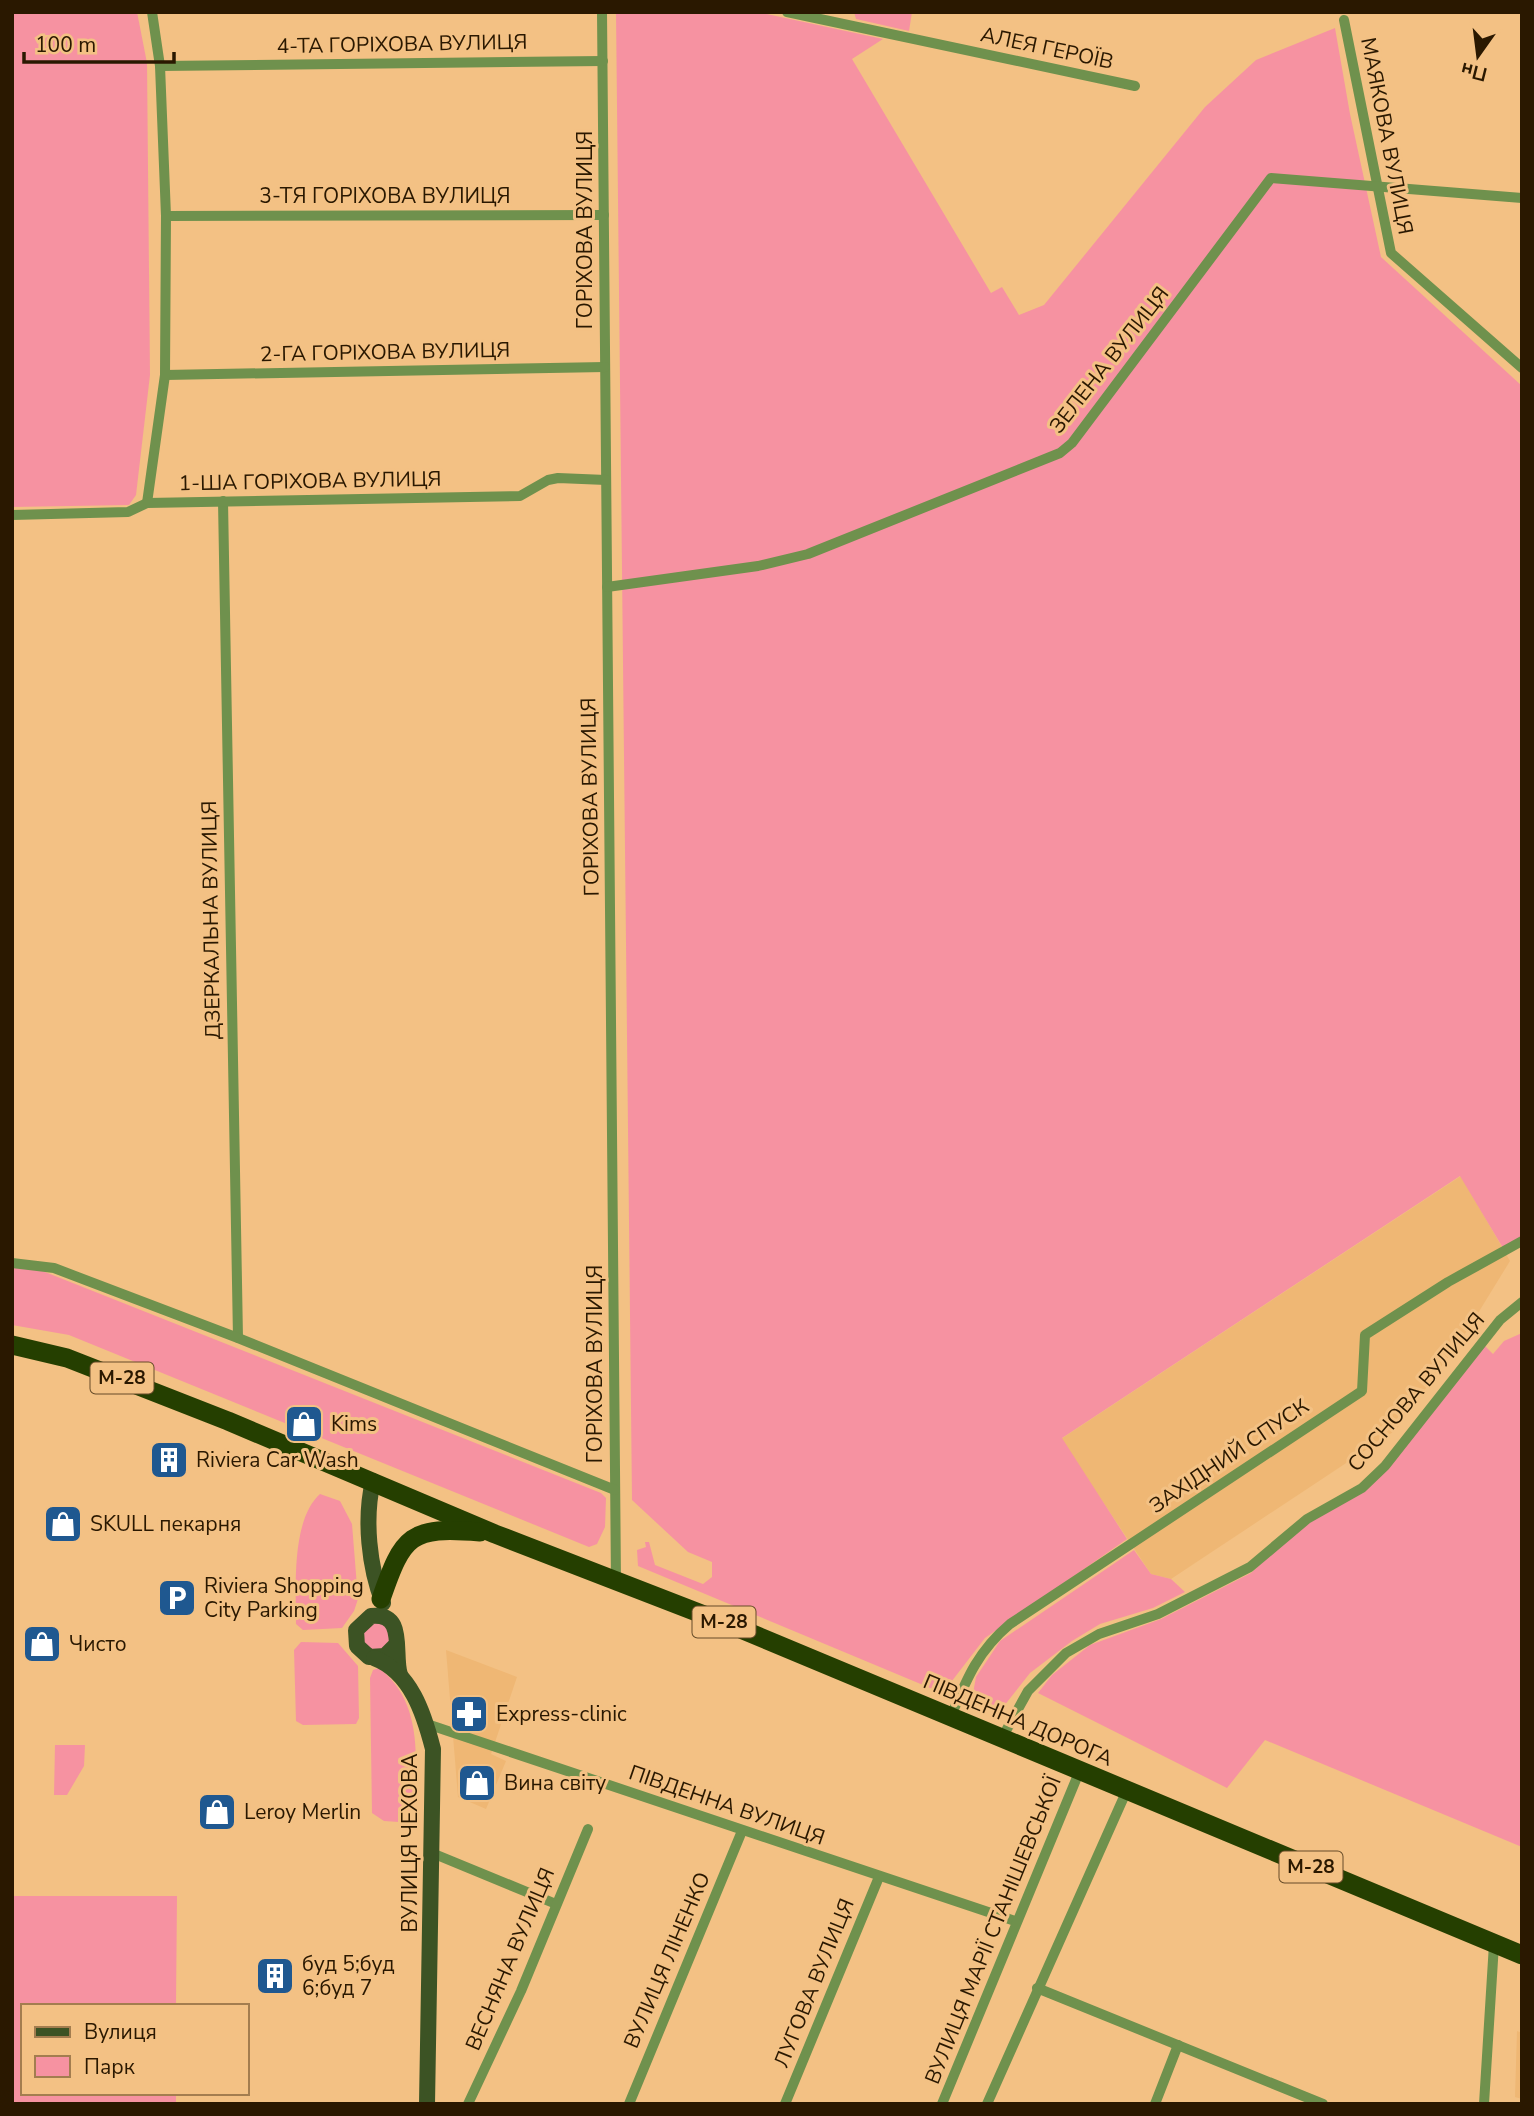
<svg xmlns="http://www.w3.org/2000/svg" width="1534" height="2116" font-family="'Nunito Sans',sans-serif">
	<rect width="100%" height="100%" fill="#f3c184"/>
	<g fill="#efb774">
		<path d="M1461 1176 1510 1261 1467 1331 1396 1430 1171 1579 1151 1574 1061 1439Z"/>
		<path d="M446 1650 517 1677 491 1754 506 1761 486 1809 458 1797Z"/>
		<path d="M1517 2031 1522 2033V2099L1515 2097Z"/>
	</g>
	<g fill="#f692a1">
		<path d="M12 12H137L147 63 150 375 136 495 129 505 12 507Z"/>
		<path d="M616 12H757L883 39 852 59 991 293 1002 287 1019 315 1044 305 1205 107 1256 60 1335 28 1350 114 1381 257 1522 386V1237L1503 1248 1460 1176 1062 1438 1127 1539 985 1638 945 1690H935L638 1566 637 1550 646 1547 645 1542H649L655 1565 703 1584 712 1577V1562L688 1552 632 1500Z"/>
		<path d="M854 12H912L909 31 856 19Z"/>
		<path d="M12 1267 40 1270 601 1493 606 1498 605 1527 597 1544 589 1547 69 1335 12 1325Z"/>
		<path d="M1522 1333V1847L1265 1740 1227 1788 1038 1693 1052 1675 1090 1645 1161 1619 1251 1573 1302 1525 1360 1491 1483 1344 1493 1354 1504 1341Z"/>
		<path d="M320 1494 340 1501 352 1524 358 1599 354 1611 342 1628 303 1630 296 1624C296 1588 291 1520 320 1494Z"/>
		<path d="M1134 1550 1151 1574 1171 1579 1185 1592 1153 1608 1100 1624 1072 1641 1030 1673 1000 1711 974 1709 971 1704 976 1677 1000 1641Z"/>
		<path d="M387 1622 390 1648 369 1653 358 1633 364 1623Z"/>
		<path d="M301 1642 338 1643 358 1666 359 1718 356 1724 303 1725 296 1721 294 1650Z"/>
		<path d="M379 1668C427 1705 415 1769 414 1823L384 1821 372 1813 370 1678 373 1670Z"/>
		<path d="M55 1745H85L84 1766 67 1795H54Z"/>
		<path d="M12 1896H177L176 2006H23V2093H176V2104H12Z"/>
	</g>
	<g fill="none" stroke-linecap="round" stroke-linejoin="round">
		<g stroke="#6f914d" stroke-width="10">
			<path d="M602 12 616 1582"/>
			<path d="M787 12 1135 86"/>
			<path d="M1344 20 1391 253 1522 368"/>
			<path d="M160 66 603 61"/>
			<path d="M166 216 604 215"/>
			<path d="M165 375 605 367"/>
			<path d="M223 501 238 1338"/>
			<path d="M147 503 165 375 166 216 160 66 152 12"/>
			<path d="M12 515 128 512 147 503 520 496 548 480 558 478 606 480"/>
			<path d="M607 587 758 566 808 554 1060 453 1072 443 1271 178 1522 198"/>
			<path d="M12 1263 54 1268 238 1338 615 1490"/>
			<path d="M951 1716C967 1678 978 1651 1010 1624L1362 1391 1365 1335 1448 1282 1522 1241"/>
			<path d="M427 1724 1015 1921"/>
			<path d="M1002 1738 1028 1691 1066 1653 1099 1634 1158 1614 1250 1567 1307 1519 1362 1488 1385 1466 1500 1320 1522 1302"/>
			<path d="M432 1853 556 1904"/>
			<path d="M1037 1988 1323 2104"/>
			<path d="M468 2104 521 1991 588 1829"/>
			<path d="M629 2104 742 1831"/>
			<path d="M785 2104 879 1877"/>
			<path d="M942 2104 1080 1770"/>
			<path d="M987 2104 1127 1790"/>
			<path d="M1155 2104 1178 2045"/>
			<path d="M1484 2104 1494 1944"/>
		</g>
		<g stroke="#3c5324" stroke-width="16">
			<path d="M373 1481C364 1519 369 1567 383 1603"/>
			<path d="M397 1644 385 1656 369 1657 357 1646 356 1630 371 1616C407 1612 393 1653 400 1675"/>
			<path d="M374 1658C411 1672 424 1714 433 1749L427 2104"/>
		</g>
		<g stroke="#253f00" stroke-width="19">
			<path d="M12 1345 67 1358 228 1421 495 1534 743 1630 1522 1955"/>
			<path d="M381 1599C403 1535 410 1526 480 1532"/>
		</g>
	</g>
	<defs>
		<symbol id="shop-square" viewBox="-11 -11 22 22"><rect x="-9" y="-9" width="18" height="18" rx="4" fill="#1f5890" stroke="#f3c184"/><path d="M-5-2.5h2.3a2.7 3.5 0 0 1 5.4 0H5L5.5 6h-11ZM-1.5-2.5h3a1.5 2.3 0 0 0-3 0Z" fill="#fff"/></symbol>
		<symbol id="building-square" viewBox="-11 -11 22 22"><rect x="-9" y="-9" width="18" height="18" rx="4" fill="#1f5890" stroke="#f3c184"/><path d="M-4-6H4V6H1V3H-1V6H-4ZM-2.5-4.3h1.7v1.8h-1.7ZM.8-4.3h1.7v1.8H.8ZM-2.5-1h1.7V.8h-1.7ZM.8-1h1.7V.8H.8Z" fill="#fff"/></symbol>
		<symbol id="parking-square" viewBox="-11 -11 22 22"><rect x="-9" y="-9" width="18" height="18" rx="4" fill="#1f5890" stroke="#f3c184"/><path d="M-3.5-5.5H1a3.5 3.5 0 0 1 0 7H-1V5.5H-3.5ZM-1-3.4V-.6H.8a1.4 1.4 0 0 0 0-2.8Z" fill="#fff"/></symbol>
		<symbol id="pharmacy-square" viewBox="-11 -11 22 22"><rect x="-9" y="-9" width="18" height="18" rx="4" fill="#1f5890" stroke="#f3c184"/><path d="M-2-6h4v4h4v4h-4v4h-4v-4h-4v-4h4Z" fill="#fff"/></symbol>
	</defs>
	<g fill-rule="evenodd">
		<use href="#shop-square" x="282" y="1402" width="44" height="44"/>
		<use href="#building-square" x="147" y="1438" width="44" height="44"/>
		<use href="#shop-square" x="41" y="1502" width="44" height="44"/>
		<use href="#parking-square" x="155" y="1576" width="44" height="44"/>
		<use href="#shop-square" x="20" y="1622" width="44" height="44"/>
		<use href="#pharmacy-square" x="447" y="1692" width="44" height="44"/>
		<use href="#shop-square" x="455" y="1761" width="44" height="44"/>
		<use href="#shop-square" x="195" y="1790" width="44" height="44"/>
		<use href="#building-square" x="253" y="1954" width="44" height="44"/>
	</g>
	<g text-anchor="middle" dominant-baseline="central" stroke-width="6" stroke-linejoin="round" paint-order="stroke">
		<g fill="#f3c184" stroke="#664b28" stroke-width="2">
			<rect x="90.5" y="1362.5" width="63" height="31" rx="5"/>
			<rect x="692.5" y="1606.5" width="63" height="31" rx="5"/>
			<rect x="1279.5" y="1851.5" width="63" height="31" rx="5"/>
		</g>
		<g font-size="19" font-weight="bold" fill="#2a1800">
			<text x="122" y="1378">М-28</text>
			<text x="724" y="1622">М-28</text>
			<text x="1311" y="1867">М-28</text>
		</g>
		<g font-size="21" fill="#2a1800" stroke="#f3c184">
			<text transform="translate(402 44) rotate(-1)">4-ТА ГОРІХОВА ВУЛИЦЯ</text>
			<text transform="translate(1047 48) rotate(12)">АЛЕЯ ГЕРОЇВ</text>
			<text transform="translate(1387 136) rotate(79)">МАЯКОВА ВУЛИЦЯ</text>
			<text x="385" y="196">3-ТЯ ГОРІХОВА ВУЛИЦЯ</text>
			<text transform="translate(585 230) rotate(-90)">ГОРІХОВА ВУЛИЦЯ</text>
			<text transform="translate(385 352) rotate(-1)">2-ГА ГОРІХОВА ВУЛИЦЯ</text>
			<text transform="translate(1109 360) rotate(-52)">ЗЕЛЕНА ВУЛИЦЯ</text>
			<text transform="translate(310 481) rotate(-1)">1-ША ГОРІХОВА ВУЛИЦЯ</text>
			<text transform="translate(590 797) rotate(-91)">ГОРІХОВА ВУЛИЦЯ</text>
			<text transform="translate(211 920) rotate(-91)">ДЗЕРКАЛЬНА ВУЛИЦЯ</text>
			<text transform="translate(595 1364) rotate(-90)">ГОРІХОВА ВУЛИЦЯ</text>
			<text transform="translate(1416 1392) rotate(-50)">СОСНОВА ВУЛИЦЯ</text>
			<text transform="translate(1229 1456) rotate(-34)">ЗАХІДНИЙ СПУСК</text>
			<text transform="translate(1018 1720) rotate(23)">ПІВДЕННА ДОРОГА</text>
			<text transform="translate(727 1805) rotate(19)">ПІВДЕННА ВУЛИЦЯ</text>
			<text transform="translate(410 1843) rotate(-90)">ВУЛИЦЯ ЧЕХОВА</text>
			<text transform="translate(993 1930) rotate(-68)">ВУЛИЦЯ МАРІЇ СТАНІШЕВСЬКОЇ</text>
			<text transform="translate(510 1959) rotate(-67)">ВЕСНЯНА ВУЛИЦЯ</text>
			<text transform="translate(667 1960) rotate(-67)">ВУЛИЦЯ ЛІНЕНКО</text>
			<text transform="translate(814 1983) rotate(-68)">ЛУГОВА ВУЛИЦЯ</text>
		</g>
		<g font-size="21" fill="#2a1800" stroke="#f3c184" text-anchor="start">
			<text x="331" y="1424">Kims</text>
			<text x="196" y="1460">Riviera Car Wash</text>
			<text x="90" y="1524">SKULL пекарня</text>
			<text x="204" y="1586">Riviera Shopping<tspan x="204" dy="24">City Parking</tspan></text>
			<text x="69" y="1644">Чисто</text>
			<text x="496" y="1714">Express-clinic</text>
			<text x="504" y="1783">Вина світу</text>
			<text x="244" y="1812">Leroy Merlin</text>
			<text x="302" y="1964">буд 5;буд<tspan x="302" dy="24">6;буд 7</tspan></text>
		</g>
	</g>
	<rect width="1534" height="2116" fill="none" stroke="#2a1800" stroke-width="28"/>
	<rect x="21" y="2004" width="228" height="91" fill="#f3c184" stroke="#a37d4f" stroke-width="2"/>
	<rect x="35" y="2027" width="35" height="10" fill="#3c5324" stroke="#a37d4f" stroke-width="2"/>
	<text x="84" y="2039" font-size="21" fill="#2a1800">Вулиця</text>
	<rect x="35" y="2056" width="35" height="21" fill="#f692a1" stroke="#a37d4f" stroke-width="2"/>
	<text x="84" y="2074" font-size="21" fill="#2a1800">Парк</text>
	<g transform="translate(1478 56) rotate(194)" stroke="#f3c184" stroke-width="5" paint-order="stroke">
	<path d="M0-5L12 26L0 18L-12 26Z" fill="#2a1800"/>
	<text y="-10" font-size="19" font-weight="bold" text-anchor="middle" fill="#2a1800">Пн</text>
	</g>
	<path d="M24 52v10h150v-10" fill="none" stroke="#2a1800" stroke-width="3.5"/>
	<text x="35" y="52" font-size="21" fill="#2a1800" stroke="#f3c184" stroke-width="5" paint-order="stroke">100 m</text>
</svg>
